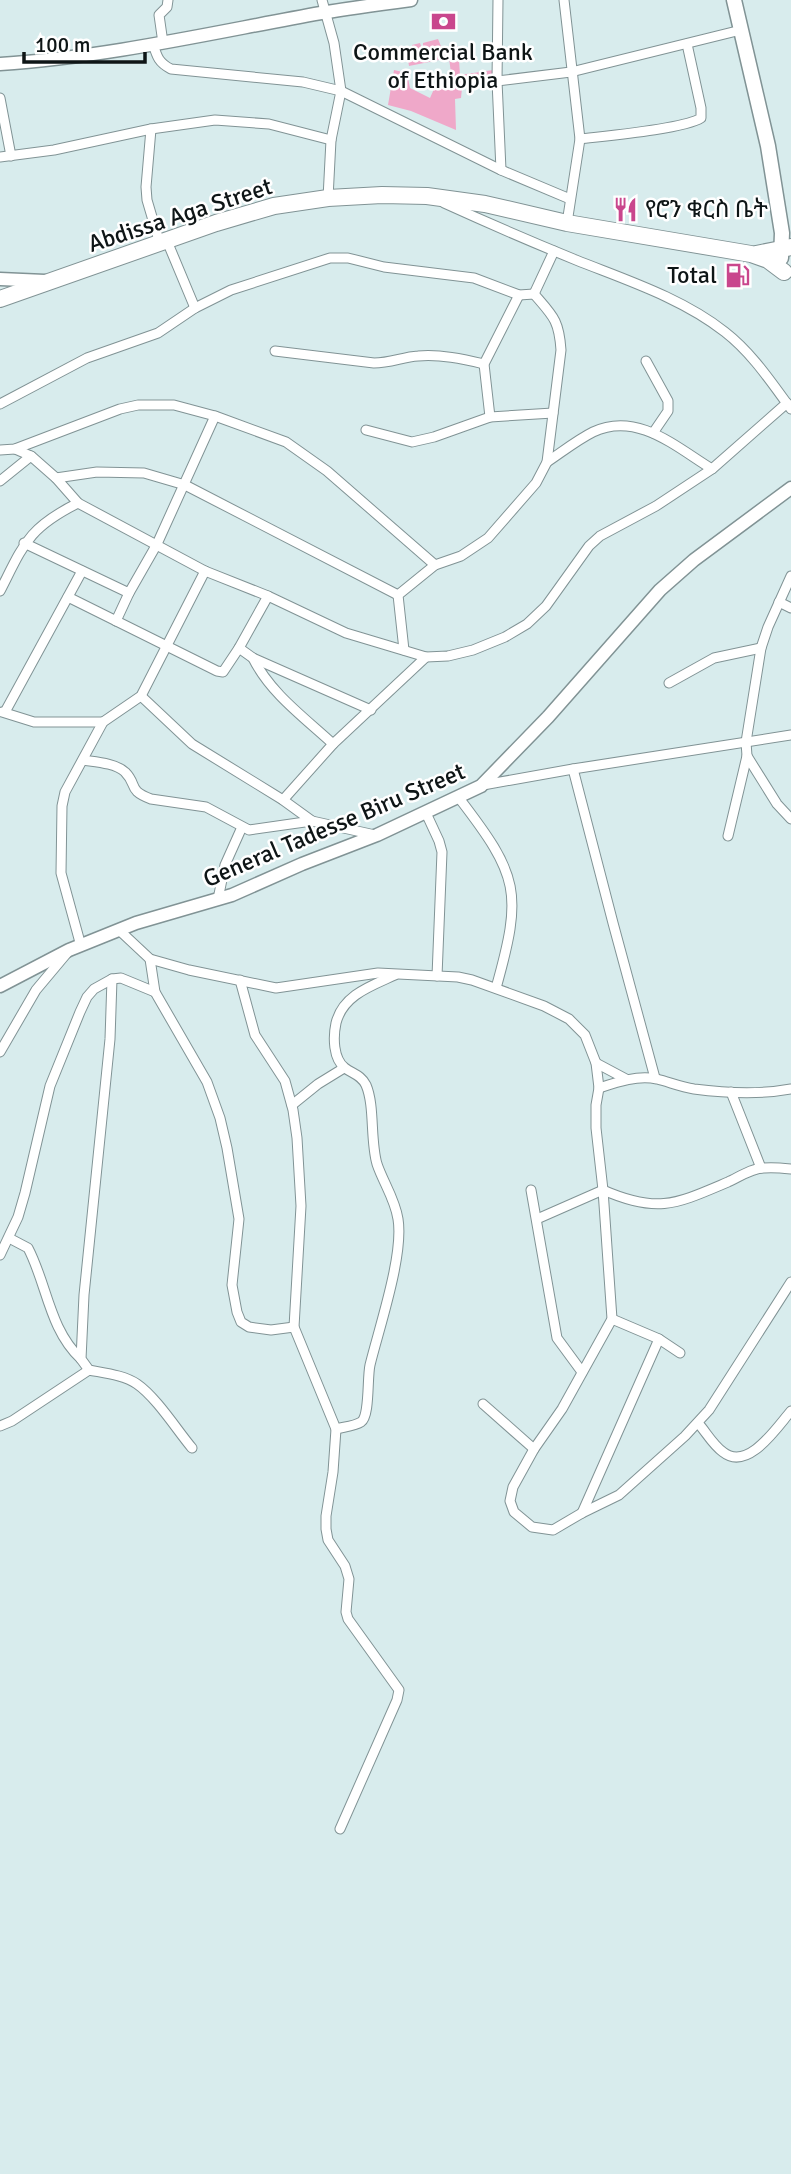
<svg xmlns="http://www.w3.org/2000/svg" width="791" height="2174" font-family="Signika,'Noto Sans Ethiopic',sans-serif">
	<rect width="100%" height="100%" fill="#d8eced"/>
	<path fill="#efa8c9" d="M438 39 445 56 457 59 453 50 458 46 460 75 493 70 495 79 490 80 486 76 476 78 475 86 462 88 461 98 455 99 456 130 411 111 388 105 394 70 407 73 410 88 430 98 434 89 452 81 449 58 409 66 408 60H416L412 45 420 43 423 52V43Z"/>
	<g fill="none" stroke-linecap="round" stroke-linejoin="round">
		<defs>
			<g id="street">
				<path d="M322 0 334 43 341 91 331 140 328 198"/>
				<path d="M498 0 497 81 501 170"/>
				<path d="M564 0 580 139 567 223"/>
				<path d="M163 43 159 15 167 7 168 0"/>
				<path d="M153 44C157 57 159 63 171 69L303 82 341 91 501 170 570 199"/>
				<path d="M497 81 571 72 741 30"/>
				<path d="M0 98 11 156"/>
				<path d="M151 129 146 187 147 200 160 244"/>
				<path d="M580 139C605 136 684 129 701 118V108L687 44"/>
				<path d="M0 157 54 150 151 129 215 120 269 124 331 140"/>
				<path d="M444 203C488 223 532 242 576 260 626 280 682 298 725 332 752 353 771 382 791 409"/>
				<path d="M167 241 195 308"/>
				<path d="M534 294 554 251"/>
				<path d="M275 351 374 363C390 363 403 357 418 356 440 354 463 359 484 364"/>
				<path d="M646 361 668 401V411L653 433"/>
				<path d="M0 404 87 358 158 333 195 308 231 290 330 258H348L384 267 474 278 519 295 534 294"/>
				<path d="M490 417 484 364 519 295"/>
				<path d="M366 430 412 442 434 437 490 417 553 413"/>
				<path d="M15 449 31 456 56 478 78 503 205 571 268 596 346 633 426 657 448 656 473 650 505 637 527 624 546 606 589 546 600 536 656 506 712 469 787 403"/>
				<path d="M0 450 15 449 120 409 138 405H174L215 416 286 442 327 471 435 565"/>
				<path d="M547 462C562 452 577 440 593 432 637 411 676 447 712 469"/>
				<path d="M56 478 97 472 144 473 185 485 398 595"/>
				<path d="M0 481 31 456"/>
				<path d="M24 543 129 593 157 544 215 416"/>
				<path d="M0 591C24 544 28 528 78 503"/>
				<path d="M68 597 217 671 223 672 239 648 268 596"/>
				<path d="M779 602 791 608"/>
				<path d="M116 621 129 593"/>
				<path d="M239 648 253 658 371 710"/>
				<path d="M404 650 398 595 435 565 461 556 488 538 536 483 547 462 561 350C559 320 553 316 534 294"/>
				<path d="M253 658C270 693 305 718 333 744"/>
				<path d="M669 683 714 658 761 648"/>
				<path d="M141 696 192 744 283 800 312 821"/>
				<path d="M2 712 34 722H103"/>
				<path d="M5 712 82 571"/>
				<path d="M747 756 777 804 791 819"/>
				<path d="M83 760C96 762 115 763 125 772 138 785 127 790 151 799L206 807 249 830 312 821 375 835"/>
				<path d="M573 769 613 923 655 1078"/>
				<path d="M483 785 573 769 791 735"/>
				<path d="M459 798C519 876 523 892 496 988"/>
				<path d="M283 800 333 744 426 657"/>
				<path d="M426 813 439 841 442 852 437 976"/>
				<path d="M728 836 747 756 746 742 761 648 768 627 791 576"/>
				<path d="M218 899 225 865 242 827"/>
				<path d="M119 930 150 959 189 970 276 988 378 973 458 977 472 980 544 1006 569 1019 585 1035 596 1063 599 1088 596 1105V1128L603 1190 612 1319 562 1409 534 1449 513 1487 510 1501 514 1512 532 1527 553 1530 582 1513 619 1495 685 1436 709 1410 791 1282"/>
				<path d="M81 946 61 873 62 806 65 792 103 722 141 696 205 571"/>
				<path d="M150 959 155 992 207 1082 220 1118 227 1148 239 1219 232 1285 237 1312 241 1322 249 1327 271 1330 294 1327"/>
				<path d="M112 979 110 1039 84 1295 81 1359 89 1370C104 1373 124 1375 137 1384 156 1397 177 1430 192 1448"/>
				<path d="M240 980 255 1035 285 1081 293 1110 297 1138 301 1206 294 1327 336 1429 333 1472 326 1516V1529L328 1540 345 1566 349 1579 346 1612 348 1619 399 1690 397 1700 340 1829"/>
				<path d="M0 1052 36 990 67 953"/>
				<path d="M596 1063 626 1079"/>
				<path d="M599 1088C617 1082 637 1075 657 1079 669 1082 681 1087 694 1089 725 1093 759 1095 791 1089"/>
				<path d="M731 1092 761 1168"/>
				<path d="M292 1105 318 1084 344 1068"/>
				<path d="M531 1190 557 1338 582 1372"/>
				<path d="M537 1219 603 1190C658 1214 676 1204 728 1182 739 1177 752 1168 764 1168 772 1167 782 1168 791 1169"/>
				<path d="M9 1238 28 1248C47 1284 49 1329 81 1359"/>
				<path d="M0 1255 18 1217 25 1193 50 1086 80 1012 87 997 94 989 112 979 121 978 155 992"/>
				<path d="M612 1319 659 1339 680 1353"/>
				<path d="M483 1404 534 1449"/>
				<path d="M698 1423C706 1432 713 1445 723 1452 748 1472 777 1427 791 1411"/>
				<path d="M0 1426 12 1421 89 1370"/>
				<path d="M336 1429C343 1427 355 1426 361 1422 370 1416 367 1378 370 1365 379 1328 404 1255 398 1219 395 1199 383 1182 377 1164 370 1140 375 1106 366 1085 361 1075 353 1074 345 1068 333 1059 333 1037 336 1023 343 995 371 986 395 975"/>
				<path d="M582 1513 659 1339"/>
			</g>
			<g id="secondary">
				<path d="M0 64C108 57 215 32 321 13 351 8 381 4 411 0"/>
				<path d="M0 279 45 281"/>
				<path d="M0 986 69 950 136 923 232 895 302 864 377 835 481 786 548 717 660 590 694 560 791 488"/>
			</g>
			<path id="primary" d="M734 0 768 146 782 233 781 258"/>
			<g id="highway">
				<path d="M756 254 791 247"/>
				<path d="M0 299 216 223 274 206 328 198 382 195 427 196 485 204 567 223 751 254 768 260 784 272"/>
			</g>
		</defs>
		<use href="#street" stroke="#819395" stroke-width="11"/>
		<use href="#secondary" stroke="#819395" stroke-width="15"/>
		<use href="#primary" stroke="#819395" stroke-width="17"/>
		<use href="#highway" stroke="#819395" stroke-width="18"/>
		<use href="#street" stroke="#fff" stroke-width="9"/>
		<use href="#secondary" stroke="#fff" stroke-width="12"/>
		<use href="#primary" stroke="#fff" stroke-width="14"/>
		<use href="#highway" stroke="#fff" stroke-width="16"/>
	</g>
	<defs>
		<symbol id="bank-bare" viewBox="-9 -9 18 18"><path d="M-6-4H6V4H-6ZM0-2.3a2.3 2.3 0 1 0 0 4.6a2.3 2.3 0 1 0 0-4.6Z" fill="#c9468d" stroke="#fff" stroke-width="2.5" paint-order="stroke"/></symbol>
		<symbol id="restaurant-bare" viewBox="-9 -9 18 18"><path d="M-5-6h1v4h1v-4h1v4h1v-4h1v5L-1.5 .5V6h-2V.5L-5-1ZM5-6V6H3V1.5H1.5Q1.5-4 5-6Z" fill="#c9468d" stroke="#fff" stroke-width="2.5" paint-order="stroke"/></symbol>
		<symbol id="fuel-bare" viewBox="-9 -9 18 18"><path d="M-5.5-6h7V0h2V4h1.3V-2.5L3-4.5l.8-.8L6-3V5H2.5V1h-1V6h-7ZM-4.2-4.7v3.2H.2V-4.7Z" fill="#c9468d" stroke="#fff" stroke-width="2.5" paint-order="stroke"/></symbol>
	</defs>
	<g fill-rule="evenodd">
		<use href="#bank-bare" x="426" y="4" width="35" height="35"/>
		<use href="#restaurant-bare" x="608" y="192" width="35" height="35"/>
		<use href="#fuel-bare" x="720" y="258" width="35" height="35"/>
	</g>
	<g text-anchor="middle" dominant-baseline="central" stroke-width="5" stroke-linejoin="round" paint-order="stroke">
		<g font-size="24" fill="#0e1516" stroke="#fff">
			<text x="443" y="52">Commercial Bank<tspan x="443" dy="28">of Ethiopia</tspan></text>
			<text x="645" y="209" text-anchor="start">የሮን ቁርስ ቤት</text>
			<text x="717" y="275" text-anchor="end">Total</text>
		</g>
		<g font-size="24" fill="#0e1516" stroke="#fff">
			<text transform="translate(180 215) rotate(-18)">Abdissa Aga Street</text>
			<text transform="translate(334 825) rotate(-23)">General Tadesse Biru Street</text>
		</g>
	</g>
	<path d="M24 52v10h121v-10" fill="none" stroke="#0e1516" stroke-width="3.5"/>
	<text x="35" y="52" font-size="21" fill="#0e1516" stroke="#ffffff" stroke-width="5" paint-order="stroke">100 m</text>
</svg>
